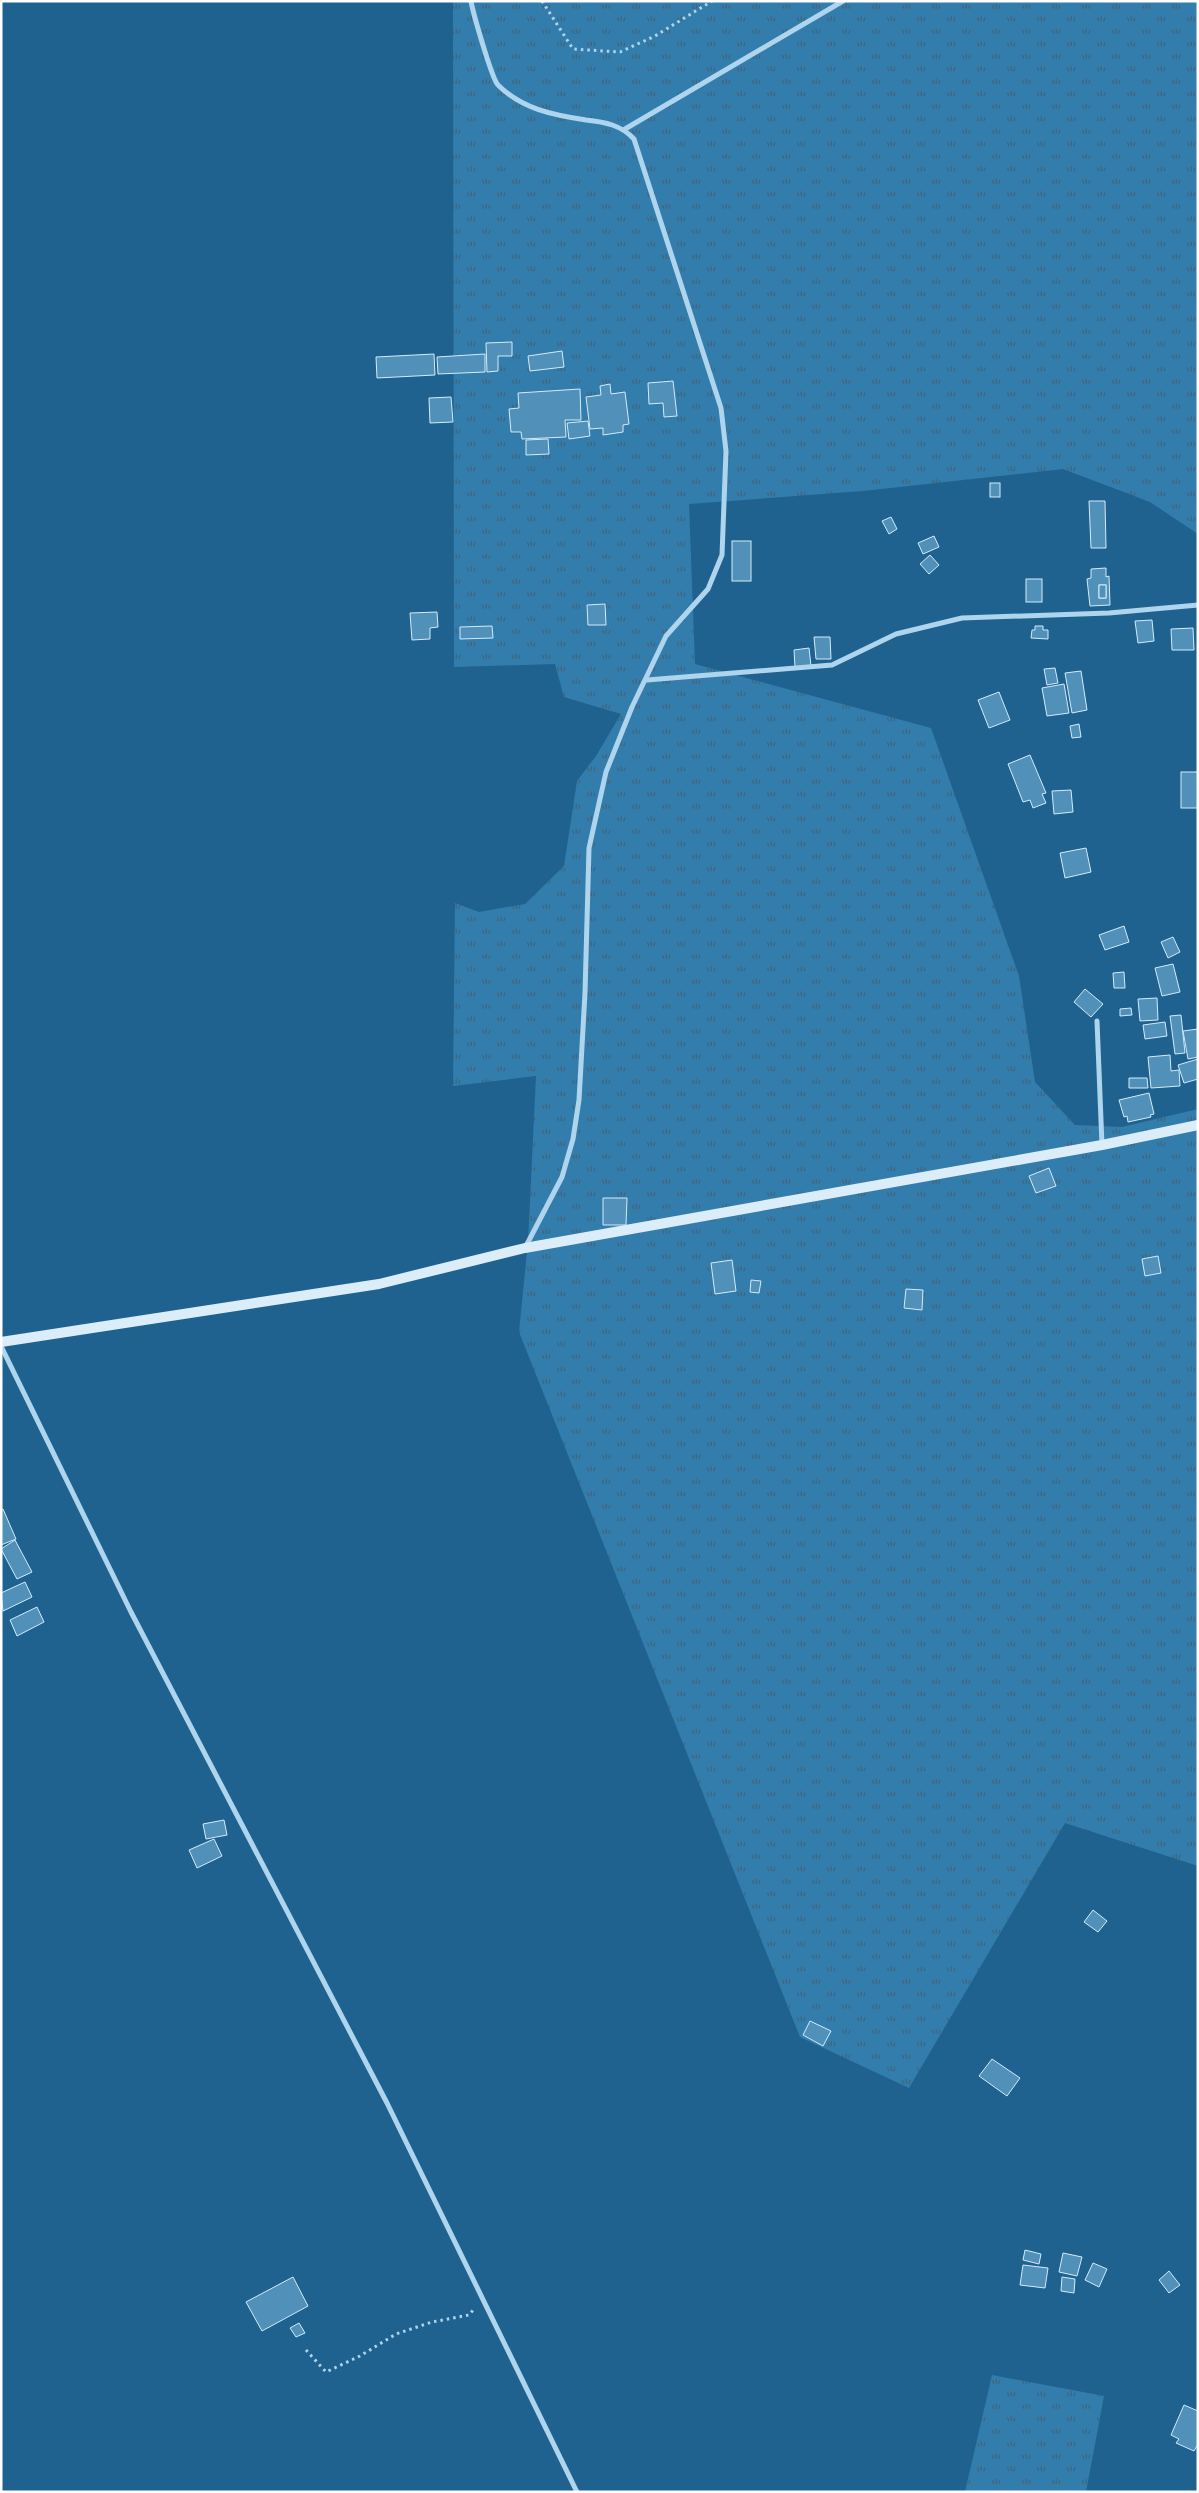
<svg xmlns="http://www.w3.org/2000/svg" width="1199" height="2493" font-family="'Titillium Web',sans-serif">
	<defs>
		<pattern id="grass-tufts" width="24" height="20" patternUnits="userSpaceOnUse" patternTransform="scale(1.25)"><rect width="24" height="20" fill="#337dac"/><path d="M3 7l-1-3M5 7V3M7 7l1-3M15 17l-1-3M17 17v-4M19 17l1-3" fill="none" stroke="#40647c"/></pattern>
	</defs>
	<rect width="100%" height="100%" fill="#1f628f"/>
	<g fill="url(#grass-tufts)">
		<path d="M453 1H1198V534L1150 502 1063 469 863 491 689 504 695 664 931 728 1019 976 1035 1082 1075 1125 1122 1127 1198 1109V1866L1065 1823 909 2088 800 2037 519 1332 528 1242 536 1076 453 1086 455 903 479 912 525 904 564 866 577 781 596 756 621 714 564 697 555 664 454 667Z"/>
		<path d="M992 2375 1104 2396 1086 2492H965Z"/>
	</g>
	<g fill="#5090b9" stroke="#d4ebf9" fill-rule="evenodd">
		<path d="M512 342V356H498V371L487 372 486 343Z"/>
		<path d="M562 351 564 367 530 371 528 356Z"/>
		<path d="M434 354 435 375 377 378 376 357Z"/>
		<path d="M485 354V372L438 374 437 357Z"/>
		<path d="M673 381 677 416 664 417 663 403 649 404 648 383Z"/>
		<path d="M610 384 611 394 625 392 629 424 623 425V432L603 435V428L590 429 586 397 601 395 600 386Z"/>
		<path d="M580 389 581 420H565L566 437 522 439 521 432H511L509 409 519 408 518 393Z"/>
		<path d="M451 397 453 422 430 423 429 398Z"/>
		<path d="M588 421 590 436 569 439 567 423Z"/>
		<path d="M548 439 549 454 526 455V440Z"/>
		<rect x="990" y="483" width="10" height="14"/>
		<path d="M1089 501H1105L1106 548H1091Z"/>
		<path d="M891 517 897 529 889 534 882 521Z"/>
		<path d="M934 536 939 547 923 554 918 543Z"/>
		<rect x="732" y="541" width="19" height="40"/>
		<path d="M930 555 939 565 929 574 920 564Z"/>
		<path d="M1106 568V577L1109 576 1110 605 1090 606 1087 579 1091 578V569ZM1099 585H1106V598H1099Z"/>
		<rect x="1026" y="579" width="16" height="23"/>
		<rect x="1099" y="585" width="7" height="13"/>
		<path d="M605 604 606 625H588L587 605Z"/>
		<path d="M437 612 438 627 430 628V639L412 640 410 613Z"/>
		<path d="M1152 620 1154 641 1138 643 1135 621Z"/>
		<path d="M492 626 493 638 460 639V627Z"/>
		<path d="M1035 626H1043V630H1048V639L1031 638 1032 630H1035Z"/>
		<path d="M1193 628 1194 650H1172L1171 629Z"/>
		<path d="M814 637H830L831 659H816Z"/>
		<path d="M809 648 811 666 795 667 794 650Z"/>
		<path d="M1055 668 1058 683 1047 685 1044 669Z"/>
		<path d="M1081 671 1087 710 1072 713 1065 673Z"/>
		<path d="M1064 684 1069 713 1047 716 1042 688Z"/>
		<path d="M999 692 1010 720 989 728 978 700Z"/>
		<path d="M1079 724 1081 737 1072 738 1070 726Z"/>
		<path d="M1030 755 1046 793 1042 794 1046 803 1033 808 1030 800 1023 802 1008 764Z"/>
		<rect x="1181" y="772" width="17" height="36"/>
		<path d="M1071 790 1073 812 1054 814 1052 791Z"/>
		<path d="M1086 848 1091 872 1065 878 1060 853Z"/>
		<path d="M1124 926 1129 942 1105 950 1099 935Z"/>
		<path d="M1173 937 1180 952 1168 958 1161 942Z"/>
		<path d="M1173 964 1180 992 1162 996 1155 968Z"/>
		<path d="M1124 972 1125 988H1114L1113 973Z"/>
		<path d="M1085 989 1103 1004 1091 1017 1074 1002Z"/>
		<path d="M1157 998 1158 1020 1140 1021 1138 999Z"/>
		<path d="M1131 1008 1132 1015 1120 1016V1009Z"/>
		<path d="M1181 1015 1185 1053 1175 1054 1170 1016Z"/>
		<path d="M1165 1022 1167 1036 1145 1039 1143 1025Z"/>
		<path d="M1198 1029V1057L1188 1059 1183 1031Z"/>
		<path d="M1170 1055 1171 1071 1179 1070 1180 1086 1151 1088 1148 1057Z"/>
		<path d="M1198 1059V1079L1184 1083 1178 1065Z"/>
		<path d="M1129 1078H1147L1148 1088H1129Z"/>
		<path d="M1149 1093 1154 1114 1150 1115 1151 1117 1128 1122 1127 1116 1124 1117 1119 1100Z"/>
		<path d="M1049 1168 1056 1186 1036 1193 1029 1176Z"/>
		<path d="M603 1198H627L626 1225H603Z"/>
		<path d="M1158 1256 1161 1273 1145 1276 1142 1259Z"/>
		<path d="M732 1260 736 1291 715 1294 711 1263Z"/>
		<path d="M751 1280 761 1281 759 1293 750 1292Z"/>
		<path d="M906 1289 923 1290 922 1310 904 1308Z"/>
		<path d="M3 1509 16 1539 1 1545V1510Z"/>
		<path d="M15 1540 32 1572 17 1579 1 1549Z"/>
		<path d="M25 1582 32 1597 3 1611 1 1593Z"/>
		<path d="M37 1607 44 1622 17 1636 10 1620Z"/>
		<path d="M224 1820 227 1835 206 1839 203 1824Z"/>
		<path d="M214 1839 222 1856 197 1868 189 1850Z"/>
		<path d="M1093 1910 1107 1921 1098 1932 1084 1922Z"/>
		<path d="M810 2021 831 2031 823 2046 803 2035Z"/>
		<path d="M992 2059 1020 2078 1007 2096 979 2076Z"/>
		<path d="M1025 2250 1041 2254 1039 2264 1023 2260Z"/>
		<path d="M1063 2253 1082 2257 1077 2276 1059 2272Z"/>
		<path d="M1093 2263 1107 2269 1099 2287 1085 2280Z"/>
		<path d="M1023 2265 1048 2268 1045 2288 1020 2285Z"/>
		<path d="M1169 2271 1180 2285 1169 2293 1159 2280Z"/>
		<path d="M293 2277 308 2306 262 2331 246 2302Z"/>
		<path d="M1062 2277 1075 2279 1074 2293 1061 2291Z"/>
		<path d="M299 2323 305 2333 296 2337 290 2328Z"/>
		<path d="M1184 2405 1198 2411V2444L1194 2451 1176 2443 1179 2439 1171 2435Z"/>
	</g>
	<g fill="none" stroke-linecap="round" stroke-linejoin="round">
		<g stroke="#aed5ed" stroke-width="3" stroke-dasharray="2.5 4" stroke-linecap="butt">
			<path d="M542 1 573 49 620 52 655 36 712 1"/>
			<path d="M306 2350 326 2372 360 2356 396 2334 432 2322 469 2315 474 2309"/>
		</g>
		<g stroke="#aed5ed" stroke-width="5">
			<path d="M471 1C473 13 492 79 498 85 522 109 553 115 586 120 605 122 621 125 634 139L721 408 726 451 722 555 708 589 666 636 632 707 606 772 589 848 585 993 579 1100 573 1139 562 1177 525 1248"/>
			<path d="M625 129 843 1"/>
			<path d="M647 680 832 665 896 634 962 618 1109 613 1198 605"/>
			<path d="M1097 1021 1102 1145"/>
			<path d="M1 1346 131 1612 387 2103 577 2492"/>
		</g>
		<path stroke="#daedf9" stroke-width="10" d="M1 1342 379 1284 525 1248 1102 1145 1198 1125"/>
	</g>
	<rect width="1199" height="2493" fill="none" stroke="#ffffff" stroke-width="5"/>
</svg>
